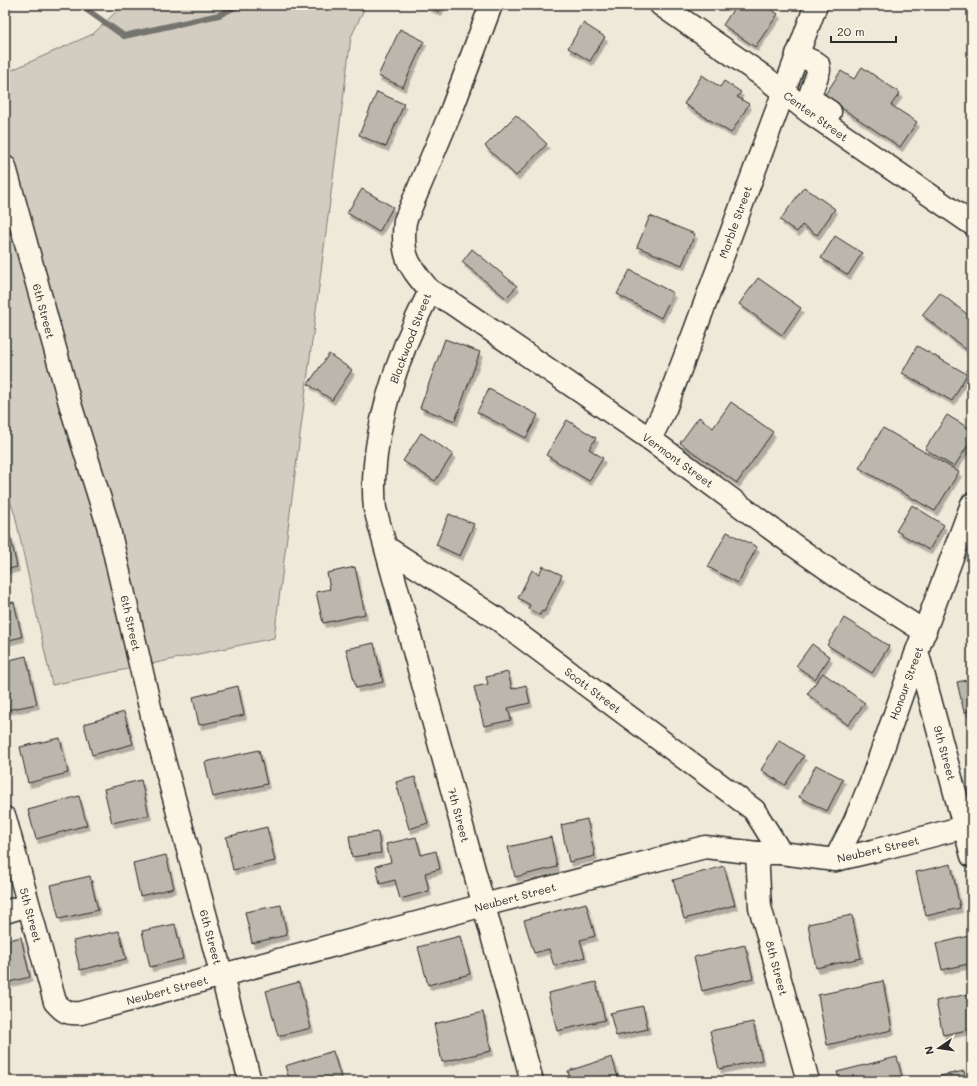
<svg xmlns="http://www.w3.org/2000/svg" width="977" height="1086" font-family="Mali,sans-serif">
	<defs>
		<filter id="shadow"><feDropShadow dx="2.5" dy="4.5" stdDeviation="0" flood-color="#0004"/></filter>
	</defs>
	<rect width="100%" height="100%" fill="#efe9da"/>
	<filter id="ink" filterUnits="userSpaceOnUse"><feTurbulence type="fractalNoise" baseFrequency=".025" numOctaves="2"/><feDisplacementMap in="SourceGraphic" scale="8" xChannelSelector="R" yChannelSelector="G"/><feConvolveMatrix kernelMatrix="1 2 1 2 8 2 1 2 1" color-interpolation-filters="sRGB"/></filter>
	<g filter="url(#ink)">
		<path fill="#d2cdc0" stroke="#7e7c76" d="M123 5H366L351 37 274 638 52 685 15 515 5 487V73L93 34Z"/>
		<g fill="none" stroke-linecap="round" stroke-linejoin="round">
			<path stroke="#75736d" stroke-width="6" d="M80 5 124 36 219 15 239 5"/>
		</g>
		<g fill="#bcb7ac" stroke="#2b2b2b" filter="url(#shadow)">
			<path d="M425 5H442L439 12Z"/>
			<path d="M736 5H765L778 14 755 47 723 25Z"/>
			<path d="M583 23 605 37 590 61 568 48Z"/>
			<path d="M400 29 424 41 403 87 378 76Z"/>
			<path d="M862 67 900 93 891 105 917 122 900 147 824 96 841 71 854 79Z"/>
			<path d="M702 75 720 87 724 81 741 92 737 97 749 104 731 133 684 104Z"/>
			<path d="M377 92 404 104 386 147 359 135Z"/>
			<path d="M516 115 547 144 516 176 485 146Z"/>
			<path d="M804 187 835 209 817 235 802 225 797 232 780 220Z"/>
			<path d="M362 189 393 207 379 232 347 213Z"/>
			<path d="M650 216 695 234 682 265 637 247Z"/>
			<path d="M835 236 862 253 848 275 821 258Z"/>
			<path d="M472 249 517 286 506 298 462 262Z"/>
			<path d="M630 270 673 293 661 318 617 294Z"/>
			<path d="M758 278 801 308 782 335 739 304Z"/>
			<path d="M940 293 972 318V354L922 315Z"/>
			<path d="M445 339 480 352 455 421 420 408Z"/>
			<path d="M917 346 967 374 952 401 902 373Z"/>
			<path d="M329 354 352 370 332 400 308 384Z"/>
			<path d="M489 389 538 415 526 438 477 412Z"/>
			<path d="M731 402 773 432 737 483 680 443 699 417 713 428Z"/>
			<path d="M947 415 972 430V439L954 467 925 449Z"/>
			<path d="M567 420 596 438 589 449 603 458 589 481 546 455Z"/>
			<path d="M883 428 959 472 935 511 859 468Z"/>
			<path d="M421 433 453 454 435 481 403 461Z"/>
			<path d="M912 505 944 525 929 550 896 531Z"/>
			<path d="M449 514 474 524 460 556 436 545Z"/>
			<path d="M727 532 757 547 738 583 708 567Z"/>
			<path d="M10 535 17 567 5 570V536Z"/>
			<path d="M543 566 562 575 544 612 542 611 540 615 528 609 530 605 518 598 532 570 539 574Z"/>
			<path d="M355 567 365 614 323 623 316 592 330 589 327 573Z"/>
			<path d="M14 602 22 637 5 641V604Z"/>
			<path d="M844 618 889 646 872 673 827 645Z"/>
			<path d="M374 643 383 682 356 688 346 649Z"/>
			<path d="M812 644 830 657 815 679 796 666Z"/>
			<path d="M26 656 37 704 7 710 5 703V661Z"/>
			<path d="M508 672 512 689 526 685 530 703 508 708 511 720 484 726 474 687 488 684 486 677Z"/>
			<path d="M823 673 865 703 848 725 807 694Z"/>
			<path d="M972 679V710L964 712 957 682Z"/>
			<path d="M238 686 244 715 199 725 193 697Z"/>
			<path d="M124 712 133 744 92 755 84 724Z"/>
			<path d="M60 738 68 773 28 783 20 747Z"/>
			<path d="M779 740 804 756 785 785 761 770Z"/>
			<path d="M259 750 267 784 213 797 205 762Z"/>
			<path d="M816 765 843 779 827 811 799 797Z"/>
			<path d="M415 777 428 823 409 829 396 782Z"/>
			<path d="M141 780 149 815 112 823 104 789Z"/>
			<path d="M79 796 87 825 36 839 28 810Z"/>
			<path d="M587 819 595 856 569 862 561 825Z"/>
			<path d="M267 827 275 861 233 870 226 837Z"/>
			<path d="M378 832 381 853 352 857 349 836Z"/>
			<path d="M416 837 421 855 436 851 440 869 425 873 429 891 400 899 395 880 380 884 376 866 391 862 386 844Z"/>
			<path d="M551 837 557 867 515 877 508 847Z"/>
			<path d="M166 855 174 888 140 896 133 863Z"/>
			<path d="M951 864 960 908 926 916 916 872Z"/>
			<path d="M724 866 735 905 684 919 673 880Z"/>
			<path d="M90 876 98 910 59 919 51 885Z"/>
			<path d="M586 903 595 936 580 940 585 957 554 966 549 949 534 953 524 920Z"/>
			<path d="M281 905 287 935 252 943 245 912Z"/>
			<path d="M852 915 861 958 816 968 808 924Z"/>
			<path d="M175 924 183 959 150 967 142 931Z"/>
			<path d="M119 931 126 959 80 970 73 941Z"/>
			<path d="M460 936 470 974 428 985 418 947Z"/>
			<path d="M969 936 972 947V963L942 970 936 944Z"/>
			<path d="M21 937 30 977 5 983V941Z"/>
			<path d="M745 945 753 978 702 991 694 957Z"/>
			<path d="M883 981 892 1030 827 1045 818 995Z"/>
			<path d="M299 982 311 1028 278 1036 266 991Z"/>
			<path d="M596 982 605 1020 557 1031 548 993Z"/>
			<path d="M972 993V1029L943 1035 936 1001Z"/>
			<path d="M643 1006 648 1029 616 1036 610 1013Z"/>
			<path d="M483 1012 491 1051 442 1062 434 1024Z"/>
			<path d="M753 1022 762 1060 719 1069 710 1031Z"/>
			<path d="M333 1051 342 1081H290L285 1066Z"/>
			<path d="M612 1057 619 1081H571L568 1071Z"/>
			<path d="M897 1057 903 1081H840L837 1072Z"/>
			<path d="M964 1071 966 1081H942L940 1076Z"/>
		</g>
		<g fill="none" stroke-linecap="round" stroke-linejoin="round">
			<defs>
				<g id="minor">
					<path d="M491 5 452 109 405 221C401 256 408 265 430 291 398 353 368 439 375 509L532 1081"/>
					<path d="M661 5 763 76 809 112 972 224"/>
					<path d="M797 54 818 64 819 70 809 98 830 112"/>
					<path d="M5 167 71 407 108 525 152 716 250 1081"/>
					<path d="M430 291 450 302 650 439 792 544 842 579 925 632"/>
					<path d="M650 439 665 409 694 333 816 5"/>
					<path d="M387 548 499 620 754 810 781 853"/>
					<path d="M917 651 972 856"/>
					<path d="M5 818 55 1002C64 1012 67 1014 81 1013L484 905 705 847 757 853H781L835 860 873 851 972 825"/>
					<path d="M757 853 760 907 808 1081"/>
					<path d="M835 860 854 823 871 782 917 651 972 504"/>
					<path d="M5 912 28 905"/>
				</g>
			</defs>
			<use href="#minor" stroke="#2b2b2b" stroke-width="25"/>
			<use href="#minor" stroke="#fcf5e5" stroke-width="22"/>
		</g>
	</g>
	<g text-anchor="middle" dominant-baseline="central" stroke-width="3" stroke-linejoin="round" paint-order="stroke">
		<g font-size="11" fill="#2b2b2b" stroke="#fcf5e5">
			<text transform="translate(816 116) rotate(36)">Center Street</text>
			<text transform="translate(735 222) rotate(-70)">Marble Street</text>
			<text transform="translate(44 311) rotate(75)">6th Street</text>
			<text transform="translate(410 338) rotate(-69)">Blackwood Street</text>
			<text transform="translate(678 460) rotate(36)">Vermont Street</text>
			<text transform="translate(131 623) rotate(77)">6th Street</text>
			<text transform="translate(906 683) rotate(-70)">Honour Street</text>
			<text transform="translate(593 690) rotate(37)">Scott Street</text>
			<text transform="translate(945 753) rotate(75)">9th Street</text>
			<text transform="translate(459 815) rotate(75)">7th Street</text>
			<text transform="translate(878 849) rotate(-13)">Neubert Street</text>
			<text transform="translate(515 897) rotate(-15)">Neubert Street</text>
			<text transform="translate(31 915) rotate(75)">5th Street</text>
			<text transform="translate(211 937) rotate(75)">6th Street</text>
			<text transform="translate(777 968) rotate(75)">8th Street</text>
			<text transform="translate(167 990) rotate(-15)">Neubert Street</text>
		</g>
	</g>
	<rect width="977" height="1086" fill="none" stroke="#fcf5e5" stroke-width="20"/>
	<rect x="10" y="10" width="957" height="1066" fill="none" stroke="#2b2b2b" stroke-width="1.5" filter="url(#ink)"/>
	<g transform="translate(939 1048) rotate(257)" stroke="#fcf5e5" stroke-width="3" paint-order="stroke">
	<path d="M0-3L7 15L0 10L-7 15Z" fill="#2b2b2b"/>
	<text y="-6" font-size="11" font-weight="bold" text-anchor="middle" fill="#2b2b2b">N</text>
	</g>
	<path d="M831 36v6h65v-6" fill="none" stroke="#2b2b2b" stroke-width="2"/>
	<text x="837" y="36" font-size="12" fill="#2b2b2b" stroke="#fcf5e5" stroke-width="3" paint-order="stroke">20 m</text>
</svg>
